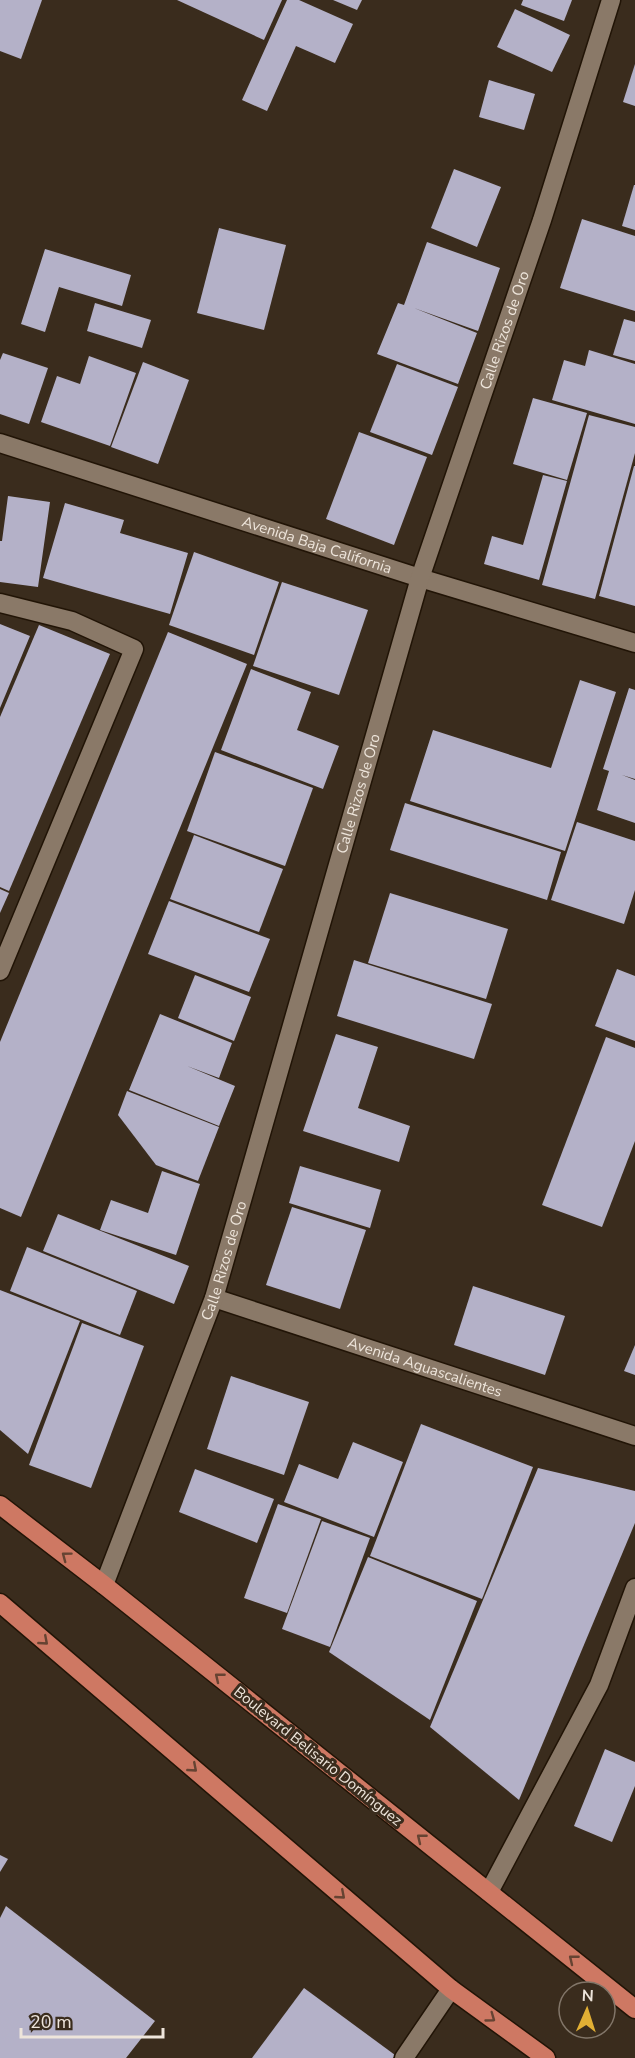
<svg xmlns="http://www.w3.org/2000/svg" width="635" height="2058" font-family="'Nunito Sans',sans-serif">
	<rect width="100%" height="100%" fill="#3a2c1d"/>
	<g fill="#b4b1c8">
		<path d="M0 0H42L21 59 0 51Z"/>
		<path d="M177 0H282L264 40Z"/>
		<path d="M287 0H299L353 24 335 63 296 46 267 111 242 100Z"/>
		<path d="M333 0H362L357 10Z"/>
		<path d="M523 0H572L564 21 521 5Z"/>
		<path d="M515 9 570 35 552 72 497 47Z"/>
		<path d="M635 64V106L623 102Z"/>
		<path d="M489 80 535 94 524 130 479 117Z"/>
		<path d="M454 169 501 187 477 247 431 228Z"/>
		<path d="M634 185H635V230L622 226Z"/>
		<path d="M582 219 635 236V311L560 288Z"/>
		<path d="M219 228 286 245 264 330 197 313Z"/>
		<path d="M427 242 500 268 478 331 414 308 477 333 458 384 377 354 398 303 404 305Z"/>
		<path d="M45 249 131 275 122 306 59 287 45 332 21 324Z"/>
		<path d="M95 303 151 320 142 348 87 331Z"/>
		<path d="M624 319 635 322V361L613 355Z"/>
		<path d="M589 350 635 364V424L552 400 564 360 585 366Z"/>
		<path d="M3 353 48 368 29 424 0 414V360Z"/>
		<path d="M89 356 136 373 110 446 41 422 57 376 80 384Z"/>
		<path d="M143 362 189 380 158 464 111 447Z"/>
		<path d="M397 364 458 387 432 455 370 432Z"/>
		<path d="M533 398 587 413 567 480 513 464Z"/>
		<path d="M589 415 635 427V453L595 599 542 585Z"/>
		<path d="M359 432 427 457 394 545 326 519Z"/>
		<path d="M634 466H635V606L599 596Z"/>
		<path d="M543 475 567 481 539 580 484 564 492 536 523 545Z"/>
		<path d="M8 496 50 502 38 587 0 582V541H2Z"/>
		<path d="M65 503 124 520 120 533 188 553 170 614 43 578Z"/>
		<path d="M194 552 279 582 254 655 169 625Z"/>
		<path d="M282 582 368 610 339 695 253 666Z"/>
		<path d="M0 624 30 636 0 708Z"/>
		<path d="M39 625 110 654 9 891 0 887V717Z"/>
		<path d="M168 632 247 664 21 1217 0 1208V1042Z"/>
		<path d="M251 669 311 692 297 730 339 746 323 789 221 750Z"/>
		<path d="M580 680 616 692 565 851 410 801 433 730 551 768Z"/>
		<path d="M629 688 635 690V779L622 775 635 780V823L597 810 609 771 603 769Z"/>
		<path d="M215 752 313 788 285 866 187 831Z"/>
		<path d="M405 803 561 852 547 900 390 850Z"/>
		<path d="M577 822 635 841V890L624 924 551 900Z"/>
		<path d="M194 835 283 869 259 932 170 899Z"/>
		<path d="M0 889 9 893 0 913Z"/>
		<path d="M390 893 508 929 486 999 368 963Z"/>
		<path d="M169 901 270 939 249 992 148 954Z"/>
		<path d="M354 960 492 1004 474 1059 337 1016Z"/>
		<path d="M617 969 635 976V1041L595 1026Z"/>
		<path d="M195 975 251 997 234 1041 178 1018Z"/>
		<path d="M160 1014 232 1043 219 1078 187 1066 235 1086 219 1126 129 1090Z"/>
		<path d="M336 1034 378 1047 358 1108 410 1126 399 1162 303 1131Z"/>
		<path d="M606 1037 635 1048V1141L602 1227 542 1205Z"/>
		<path d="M127 1091 219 1127 198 1181 156 1165 118 1115Z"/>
		<path d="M300 1166 381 1190 370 1228 289 1203Z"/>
		<path d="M162 1171 200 1184 176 1255 100 1230 111 1200 148 1213Z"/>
		<path d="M292 1207 366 1230 340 1309 266 1285Z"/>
		<path d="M58 1214 189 1266 174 1304 43 1251Z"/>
		<path d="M27 1247 137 1291 120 1335 10 1291Z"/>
		<path d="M473 1286 565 1316 545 1375 454 1345Z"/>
		<path d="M0 1290 80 1321 28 1454 0 1430Z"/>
		<path d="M82 1323 144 1346 91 1488 29 1465Z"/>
		<path d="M635 1345V1375L624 1371Z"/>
		<path d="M231 1376 309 1402 284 1475 207 1449Z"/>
		<path d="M421 1424 533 1467 482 1599 370 1556Z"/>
		<path d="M353 1442 403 1462 374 1537 284 1502 299 1464 338 1479Z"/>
		<path d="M538 1468 635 1491V1523L519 1800 430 1727Z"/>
		<path d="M195 1469 274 1499 257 1543 179 1512Z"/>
		<path d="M278 1504 321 1519 287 1613 244 1598Z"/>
		<path d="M322 1521 370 1538 330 1647 282 1629Z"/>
		<path d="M368 1557 477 1601 430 1720 329 1652Z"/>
		<path d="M605 1749 635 1762V1786L612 1842 574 1826Z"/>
		<path d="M0 1855 8 1859 0 1872Z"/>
		<path d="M6 1906 155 2021 126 2058H0V1918Z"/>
		<path d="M304 1988 395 2055 393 2058H252Z"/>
	</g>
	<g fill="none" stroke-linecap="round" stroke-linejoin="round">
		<defs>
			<g id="minor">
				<path id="s1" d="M0 443 420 578 635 643"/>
				<path d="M0 603 72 621 134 649 0 971"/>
				<path id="s2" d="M214 1298 635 1436"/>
				<path id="s3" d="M104 1585 214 1298 420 578 542 220 611 0"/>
				<path d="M489 1892 599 1685 635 1588"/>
				<path d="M404 2058 451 1989"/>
			</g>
			<g id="major">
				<path d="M0 1505 104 1585 635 2009"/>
				<path d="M0 1603 451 1989 546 2058"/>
			</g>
		</defs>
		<use href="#minor" stroke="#211406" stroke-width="21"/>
		<use href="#major" stroke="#211406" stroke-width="21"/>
		<use href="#minor" stroke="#8a7968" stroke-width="18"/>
		<use href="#major" stroke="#ce7863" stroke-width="18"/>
	</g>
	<defs><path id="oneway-chevron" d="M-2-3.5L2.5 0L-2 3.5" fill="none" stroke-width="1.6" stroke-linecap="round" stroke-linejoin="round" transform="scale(1.5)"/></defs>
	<g stroke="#664332">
		<use href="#oneway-chevron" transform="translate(66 1556) rotate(-143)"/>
		<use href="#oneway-chevron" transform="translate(44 1641) rotate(41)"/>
		<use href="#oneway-chevron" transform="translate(219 1677) rotate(-141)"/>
		<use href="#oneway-chevron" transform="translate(193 1768) rotate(41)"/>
		<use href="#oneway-chevron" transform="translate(421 1838) rotate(-141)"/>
		<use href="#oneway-chevron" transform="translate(341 1895) rotate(41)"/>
		<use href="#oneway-chevron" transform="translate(573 1959) rotate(-141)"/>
		<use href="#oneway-chevron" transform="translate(491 2018) rotate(36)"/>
	</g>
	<g text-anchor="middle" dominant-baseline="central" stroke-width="6" stroke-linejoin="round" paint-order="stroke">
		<g font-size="15" fill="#eee5db" stroke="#3a2c1d">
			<text stroke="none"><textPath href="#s3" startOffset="1318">Calle Rizos de Oro</textPath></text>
			<text stroke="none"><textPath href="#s1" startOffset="333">Avenida Baja California</textPath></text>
			<text stroke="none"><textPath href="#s3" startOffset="832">Calle Rizos de Oro</textPath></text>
			<text stroke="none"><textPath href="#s3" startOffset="346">Calle Rizos de Oro</textPath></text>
			<text stroke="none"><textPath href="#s2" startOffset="222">Avenida Aguascalientes</textPath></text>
			<text transform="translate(318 1756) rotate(39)">Boulevard Belisario Domínguez</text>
		</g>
	</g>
	<g transform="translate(587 2010) rotate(3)"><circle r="28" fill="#3a2c1d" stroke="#827669" stroke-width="1.5"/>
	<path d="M0-4.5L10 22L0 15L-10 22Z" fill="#e1af34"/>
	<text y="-9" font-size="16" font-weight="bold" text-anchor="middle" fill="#eee5db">N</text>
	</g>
	<path d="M21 2028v9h142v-9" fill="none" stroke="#eee5db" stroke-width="3"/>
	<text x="30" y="2028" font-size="18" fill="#eee5db" stroke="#3a2c1d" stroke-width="4.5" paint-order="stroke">20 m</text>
</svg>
